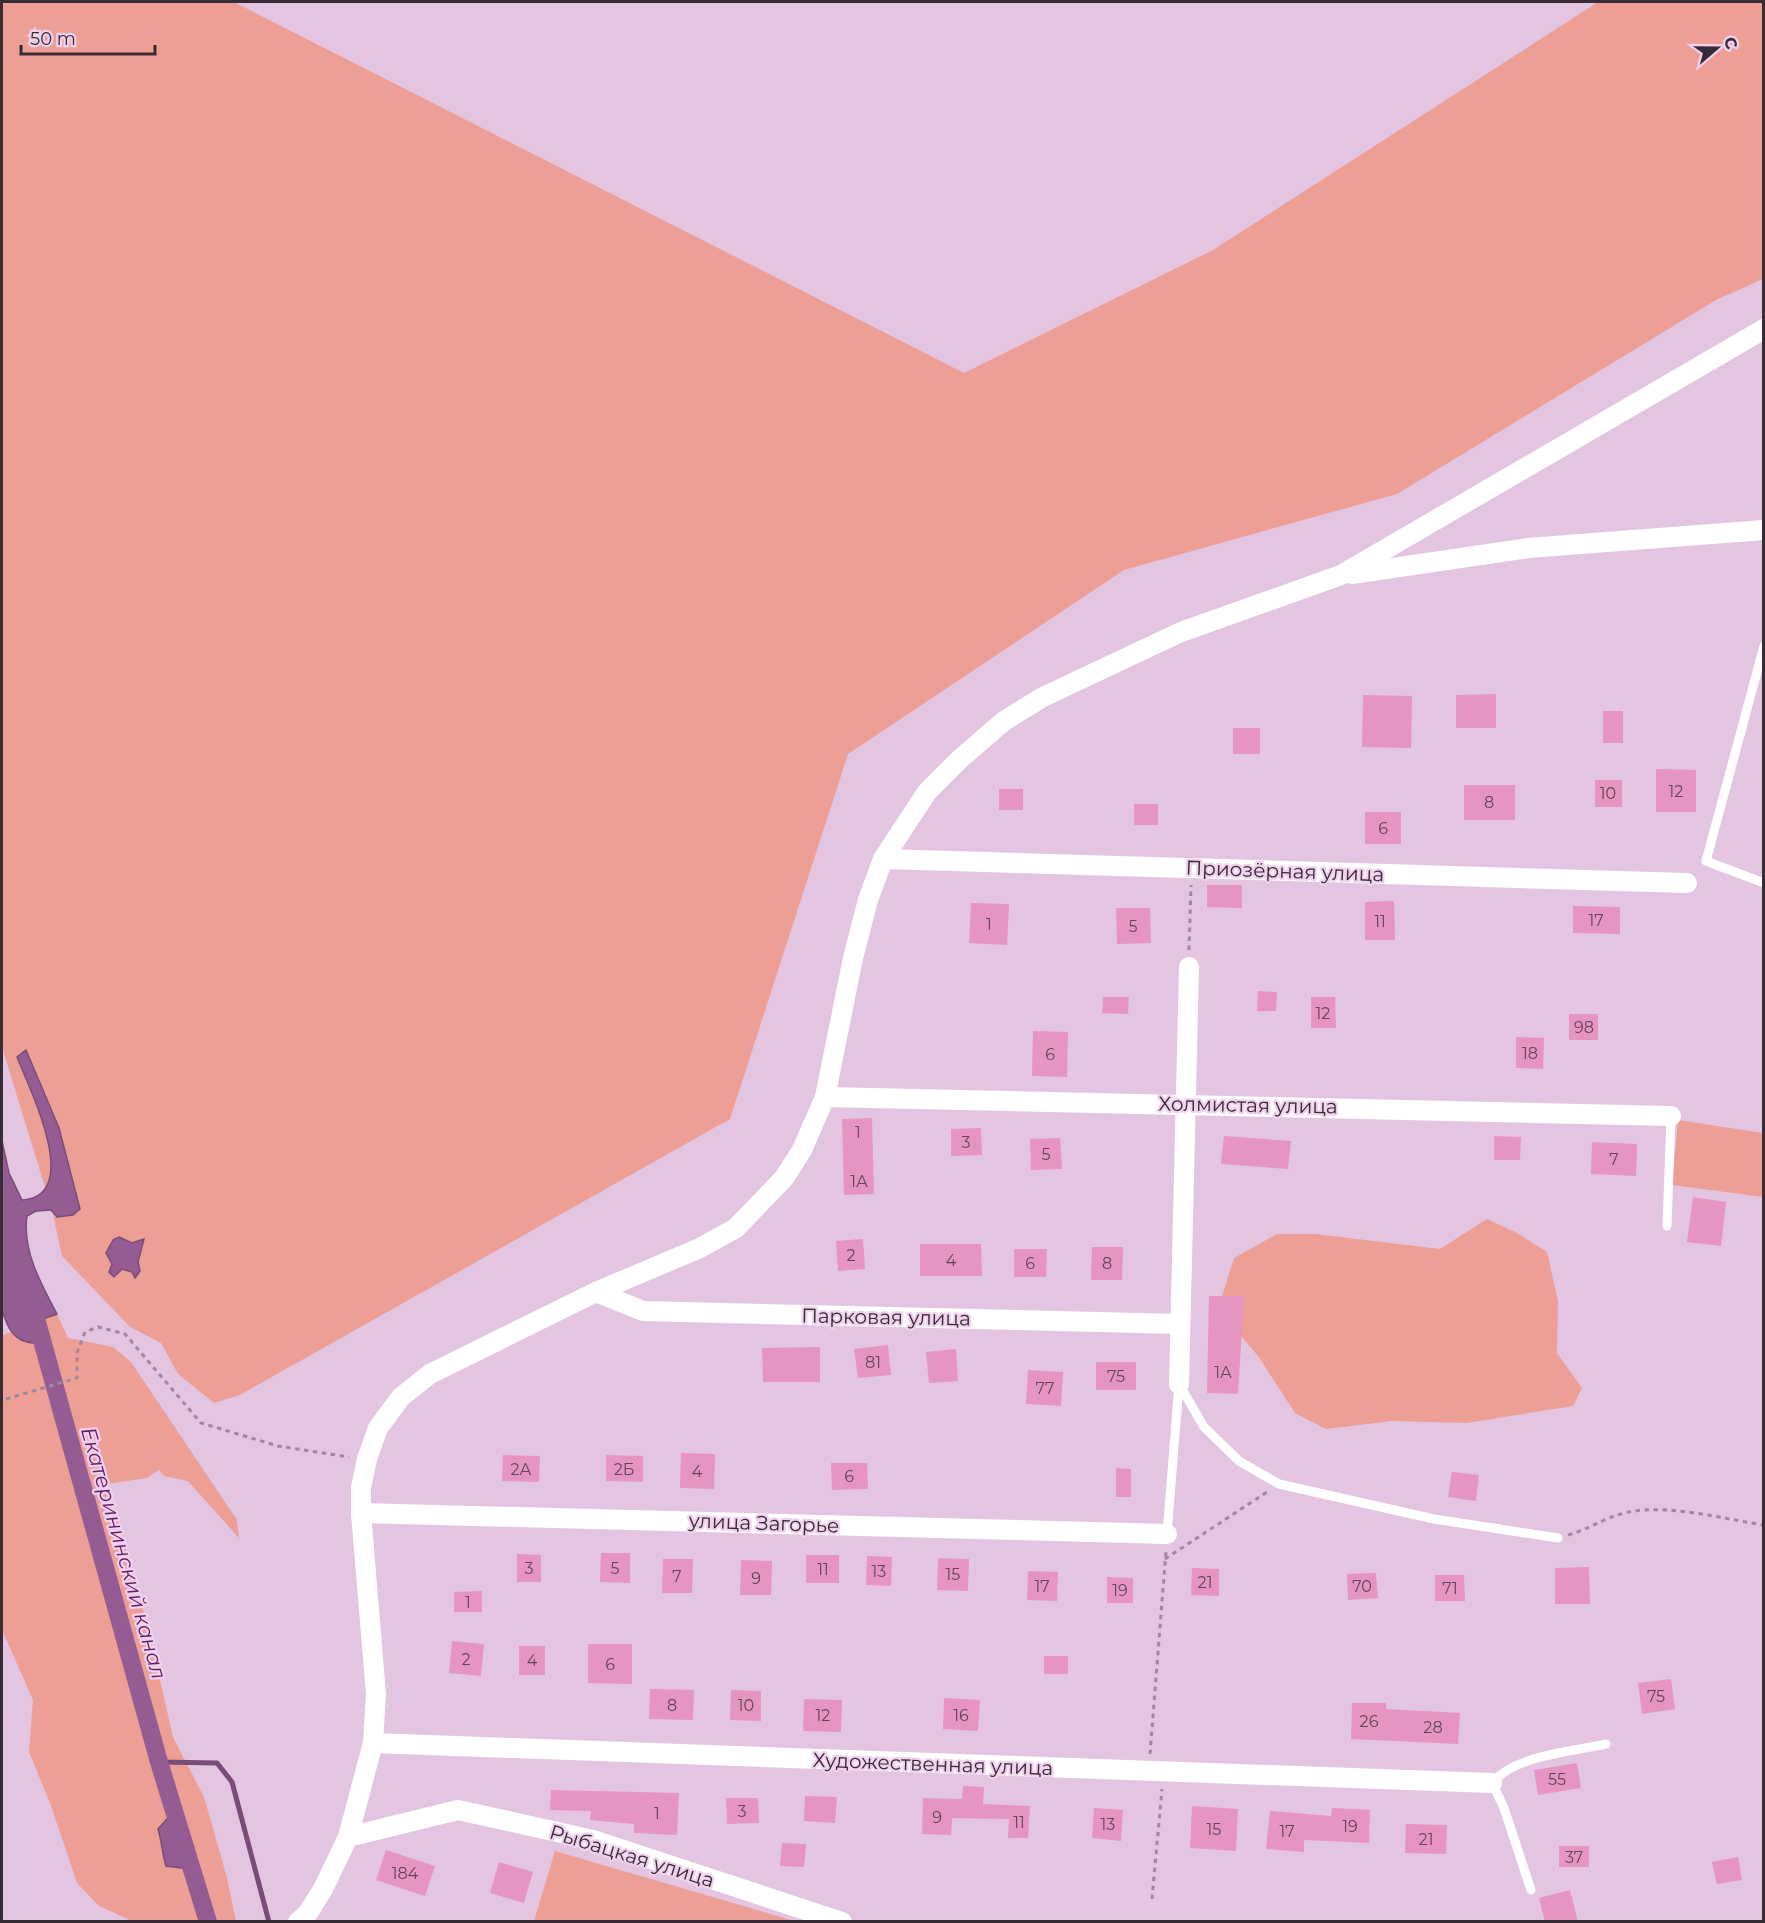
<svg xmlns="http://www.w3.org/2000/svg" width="1765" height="1923" font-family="Montserrat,sans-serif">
	<rect width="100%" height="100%" fill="#e3c5e2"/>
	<g fill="#ed9e95">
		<path d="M2 2H234L964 373 1213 250 1598 2H1763V279L1716 300 1397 494 1124 570 848 754 730 1119 240 1395 214 1403 178 1374 161 1343 130 1327 62 1256 52 1210 2 1047Z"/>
		<path d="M1678 1120 1763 1133V1197L1672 1185Z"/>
		<path d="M1487 1219 1517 1233 1547 1252 1558 1301 1557 1353 1582 1388 1573 1406 1467 1423 1392 1421 1326 1429 1295 1413 1258 1356 1218 1309 1234 1258 1277 1234H1315L1440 1249Z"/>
		<path d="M57 1314 68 1338 113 1347 131 1362 237 1520 239 1538 188 1481 164 1476 159 1470 147 1478 107 1484 147 1624 173 1737 204 1797 227 1878 236 1921H132L99 1906 77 1883 50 1803 29 1752 33 1700 2 1630V1336L10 1332 27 1342 37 1321Z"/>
		<path d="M555 1851 791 1920V1921H534Z"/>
	</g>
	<g fill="#955c94" stroke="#794d78" stroke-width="1.5">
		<path d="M26 1050 59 1128 80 1209 73 1215 57 1217 51 1210 36 1211 27 1216C22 1250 41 1284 57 1314L37 1321 33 1343C13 1342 7 1326 2 1310V1141L9 1173 22 1200C84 1196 29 1088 17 1057Z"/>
		<path d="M119 1237 132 1243 144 1239 138 1262 140 1271 135 1278 132 1272 122 1269 114 1277 109 1272 112 1264 106 1253 113 1240Z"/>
		<path d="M167 1819C190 1829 185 1839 193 1860L181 1868 166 1866C162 1853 162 1842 158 1829Z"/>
	</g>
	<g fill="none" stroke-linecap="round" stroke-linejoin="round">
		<path stroke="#794d78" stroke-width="5" d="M159 1762 217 1763 232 1782 269 1922"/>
		<path stroke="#955c94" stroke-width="18" d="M30 1297 159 1762 208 1922"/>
	</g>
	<g fill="#e595bf">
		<path d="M1496 694V728H1456V695Z"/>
		<path d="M1363 695 1412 696 1411 748 1362 747Z"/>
		<rect x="1603" y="711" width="20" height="32"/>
		<rect x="1233" y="728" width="27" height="26"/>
		<path d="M1656 769 1696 770V812H1656Z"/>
		<rect x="1595" y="780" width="27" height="27"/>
		<rect x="1464" y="785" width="51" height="35"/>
		<rect x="999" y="789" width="24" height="21"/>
		<rect x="1134" y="804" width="24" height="21"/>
		<rect x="1365" y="812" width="36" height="32"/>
		<path d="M1207 885H1242V908L1207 907Z"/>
		<path d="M1394 901 1395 940H1365V902Z"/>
		<path d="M971 903 1009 904 1007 945 969 943Z"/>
		<path d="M1573 906 1620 907V934L1573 933Z"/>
		<path d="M1116 908H1150L1151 943 1117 944Z"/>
		<path d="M1258 991 1277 992 1276 1011H1257Z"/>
		<path d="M1103 997H1129L1128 1014 1102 1013Z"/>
		<path d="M1311 997H1335L1336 1028H1311Z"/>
		<rect x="1569" y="1014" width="29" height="26"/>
		<path d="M1033 1031 1068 1032 1067 1077 1032 1076Z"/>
		<path d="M1516 1037 1544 1038 1543 1069 1516 1068Z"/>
		<path d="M872 1118 874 1194 844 1195 842 1119Z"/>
		<path d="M981 1128 982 1155 951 1156V1129Z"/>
		<path d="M1224 1136 1291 1141 1288 1169 1221 1164Z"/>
		<path d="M1494 1136 1521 1137 1520 1160H1494Z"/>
		<path d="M1060 1138 1062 1169 1031 1170 1030 1139Z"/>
		<path d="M1592 1142 1637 1144 1636 1176 1591 1174Z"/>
		<path d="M1693 1197 1726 1202 1721 1246 1687 1242Z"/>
		<path d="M863 1239 865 1269 838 1271 836 1241Z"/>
		<path d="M920 1244H981L982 1276H920Z"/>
		<path d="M1092 1247H1123L1122 1280H1091Z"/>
		<path d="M1014 1249H1047L1046 1277H1014Z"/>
		<path d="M1209 1296H1244L1238 1394 1207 1393Z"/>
		<path d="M888 1345 891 1375 858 1378 854 1349Z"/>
		<path d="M820 1347V1382H763L762 1348Z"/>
		<path d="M956 1349 958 1381 929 1383 926 1352Z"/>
		<rect x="1096" y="1362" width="40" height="28"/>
		<path d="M1028 1370 1063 1372 1061 1406 1026 1404Z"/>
		<path d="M681 1453 715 1454 714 1489 680 1488Z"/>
		<path d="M503 1455 540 1456 539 1482 502 1481Z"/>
		<path d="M606 1455 643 1456V1482L606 1481Z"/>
		<path d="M831 1463H867L868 1489 832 1490Z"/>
		<path d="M1116 1468 1131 1469V1497H1116Z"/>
		<path d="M1452 1472 1479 1475 1476 1501 1448 1497Z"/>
		<path d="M601 1553H630V1583L600 1582Z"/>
		<path d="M517 1554 541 1555V1582H517Z"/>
		<rect x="806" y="1555" width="33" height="28"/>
		<path d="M867 1556 892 1557 891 1586 866 1585Z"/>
		<path d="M938 1558 969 1559 968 1591 937 1590Z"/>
		<path d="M663 1559H693L692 1593H662Z"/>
		<path d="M741 1560 772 1561 771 1595H740Z"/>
		<path d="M1589 1567 1590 1604H1555V1568Z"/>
		<path d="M1192 1568 1219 1569V1596L1191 1595Z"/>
		<path d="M1028 1571 1058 1572 1057 1601 1027 1600Z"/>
		<path d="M1376 1573 1378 1598 1348 1600 1347 1574Z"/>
		<path d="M1435 1575H1464L1465 1601H1435Z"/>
		<path d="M1107 1577 1133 1578V1603H1107Z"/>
		<path d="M482 1591V1612H454V1592Z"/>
		<path d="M452 1641 484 1644 481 1676 449 1673Z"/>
		<path d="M588 1644H632V1684L588 1683Z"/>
		<rect x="519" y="1646" width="26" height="29"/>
		<rect x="1044" y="1656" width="24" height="18"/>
		<path d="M1671 1679 1675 1709 1642 1714 1638 1683Z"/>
		<path d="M650 1689 694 1690 693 1720 649 1719Z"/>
		<path d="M731 1690 761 1691V1721L730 1720Z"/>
		<path d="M944 1698 980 1700 978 1731 943 1729Z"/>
		<path d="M804 1699 842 1700 841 1732 803 1731Z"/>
		<path d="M1352 1703H1386V1709L1460 1713 1458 1744 1351 1739Z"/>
		<path d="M1577 1763 1581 1788 1538 1795 1534 1770Z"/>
		<path d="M963 1786 984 1787 983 1804 1030 1806 1028 1838H1008L1009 1819 952 1818 951 1835 922 1834 923 1798 962 1799Z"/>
		<path d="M551 1790 679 1793 677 1835 634 1833V1824L590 1820 591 1811 550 1810Z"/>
		<path d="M805 1796 837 1797 835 1823 804 1821Z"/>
		<path d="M726 1798H758L759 1823 727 1824Z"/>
		<path d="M1192 1806 1238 1809 1236 1851 1190 1848Z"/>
		<path d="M1094 1808 1123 1810 1121 1841 1092 1838Z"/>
		<path d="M1332 1808 1370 1810 1369 1843 1304 1840V1852L1266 1849 1270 1811 1331 1816Z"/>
		<path d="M1406 1824 1447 1825 1446 1854 1405 1853Z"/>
		<path d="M782 1843 806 1844 804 1867 780 1866Z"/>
		<rect x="1559" y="1846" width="30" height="21"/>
		<path d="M386 1850 435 1866 425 1896 376 1880Z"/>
		<path d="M1738 1857 1742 1880 1717 1884 1712 1862Z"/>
		<path d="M499 1862 533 1872 524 1903 490 1893Z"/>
		<path d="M1570 1890 1578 1922H1545L1539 1898Z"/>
	</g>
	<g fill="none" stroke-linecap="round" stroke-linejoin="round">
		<g stroke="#9f889e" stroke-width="3" stroke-dasharray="4.5 4.5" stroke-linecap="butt">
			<path d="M1189 950 1191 885"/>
			<path d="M6 1399 77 1378V1353L85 1332 98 1327 125 1334 201 1423 278 1446 349 1457"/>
			<path d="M1568 1535C1590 1529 1605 1517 1629 1512 1668 1504 1724 1519 1764 1525"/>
			<path d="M1165 1559 1267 1492"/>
			<path d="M1150 1754 1166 1551"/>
			<path d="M1152 1899 1162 1789"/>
		</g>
		<g stroke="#fff" stroke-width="9">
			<path d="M1764 646 1706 861 1764 883"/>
			<path d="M1667 1226 1671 1116"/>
			<path d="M1179 1384 1204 1427 1239 1461 1279 1484 1434 1519 1558 1538"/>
			<path d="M1167 1534 1179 1384"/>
			<path d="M1531 1890 1504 1808 1492 1783C1516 1755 1570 1752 1606 1744"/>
		</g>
		<g stroke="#fff" stroke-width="20">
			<path d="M1352 574 1528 548 1764 530"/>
			<path d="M883 859 1687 883"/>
			<path d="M825 1097 1671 1116"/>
			<path d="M596 1292 643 1311 1180 1324"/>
			<path d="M1179 1384 1189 967"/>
			<path d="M361 1513 1167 1534"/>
			<path d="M373 1743 1492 1783"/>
			<path d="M348 1837 458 1810 593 1840 842 1922"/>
			<path d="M298 1922 308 1913 323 1889 348 1837 373 1743 376 1694 361 1513V1487L367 1459 378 1428 401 1397 430 1374 596 1292 700 1248 736 1228 784 1178 802 1150 825 1097 853 958 868 900 883 859 927 792 960 759 1004 721 1043 697 1181 632 1341 575 1764 329"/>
		</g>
	</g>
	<g text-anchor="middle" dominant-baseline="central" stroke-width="4.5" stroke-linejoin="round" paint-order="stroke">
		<g font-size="16" fill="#624658">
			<text x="1676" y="791">12</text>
			<text x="1608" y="793">10</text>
			<text x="1489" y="802">8</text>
			<text x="1383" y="828">6</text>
			<text x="1596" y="920">17</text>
			<text x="1380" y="921">11</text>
			<text x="989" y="924">1</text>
			<text x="1133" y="926">5</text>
			<text x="1323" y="1013">12</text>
			<text x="1584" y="1027">98</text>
			<text x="1530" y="1053">18</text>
			<text x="1050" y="1054">6</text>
			<text x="858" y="1132">1</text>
			<text x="966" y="1142">3</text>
			<text x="1046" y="1154">5</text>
			<text x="1614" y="1159">7</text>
			<text x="859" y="1181">1А</text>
			<text x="851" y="1255">2</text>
			<text x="951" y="1260">4</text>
			<text x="1030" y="1263">6</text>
			<text x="1107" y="1263">8</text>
			<text x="873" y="1362">81</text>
			<text x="1223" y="1372">1А</text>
			<text x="1116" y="1376">75</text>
			<text x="1045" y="1388">77</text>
			<text x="521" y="1469">2А</text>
			<text x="624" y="1469">2Б</text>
			<text x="697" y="1471">4</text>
			<text x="849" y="1476">6</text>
			<text x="529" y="1568">3</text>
			<text x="615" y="1568">5</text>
			<text x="823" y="1569">11</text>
			<text x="879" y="1571">13</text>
			<text x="953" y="1574">15</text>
			<text x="677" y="1576">7</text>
			<text x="756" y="1578">9</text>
			<text x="1205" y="1582">21</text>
			<text x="1042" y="1586">17</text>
			<text x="1362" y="1586">70</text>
			<text x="1450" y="1588">71</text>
			<text x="1120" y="1590">19</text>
			<text x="468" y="1602">1</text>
			<text x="466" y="1659">2</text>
			<text x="532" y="1660">4</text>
			<text x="610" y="1664">6</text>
			<text x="1656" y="1696">75</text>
			<text x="672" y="1705">8</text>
			<text x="746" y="1705">10</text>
			<text x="823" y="1715">12</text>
			<text x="961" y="1715">16</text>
			<text x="1369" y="1721">26</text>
			<text x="1433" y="1727">28</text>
			<text x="1557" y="1779">55</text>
			<text x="742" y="1811">3</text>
			<text x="657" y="1813">1</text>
			<text x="937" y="1817">9</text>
			<text x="1019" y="1822">11</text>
			<text x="1108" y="1824">13</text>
			<text x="1350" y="1826">19</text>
			<text x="1214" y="1829">15</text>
			<text x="1287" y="1831">17</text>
			<text x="1426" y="1839">21</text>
			<text x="1574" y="1857">37</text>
			<text x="405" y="1873">184</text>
		</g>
		<g font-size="20" fill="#372b36" stroke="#f0d2ef">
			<text transform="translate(1285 871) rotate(2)">Приозёрная улица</text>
			<text transform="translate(1248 1105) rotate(1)">Холмистая улица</text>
			<text transform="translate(886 1317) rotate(1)">Парковая улица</text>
			<text transform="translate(764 1523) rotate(2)">улица Загорье</text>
			<text transform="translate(933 1764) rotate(2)">Художественная улица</text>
			<text transform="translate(632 1856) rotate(17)">Рыбацкая улица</text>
		</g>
		<g font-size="21" font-style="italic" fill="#641c65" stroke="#f0d2ef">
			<text transform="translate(124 1553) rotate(74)">Екатерининский канал</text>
		</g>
	</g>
	<rect width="1765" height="1923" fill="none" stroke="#372b36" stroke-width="6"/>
	<g transform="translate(1717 48) rotate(70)" stroke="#f0d2ef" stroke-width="4.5" paint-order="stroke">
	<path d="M0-4.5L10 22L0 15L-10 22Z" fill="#372b36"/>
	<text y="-9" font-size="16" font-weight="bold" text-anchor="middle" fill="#372b36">С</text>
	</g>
	<path d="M21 45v9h134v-9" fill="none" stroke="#372b36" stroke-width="3"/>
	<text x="30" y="45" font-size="18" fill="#372b36" stroke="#f0d2ef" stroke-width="4.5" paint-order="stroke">50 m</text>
</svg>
